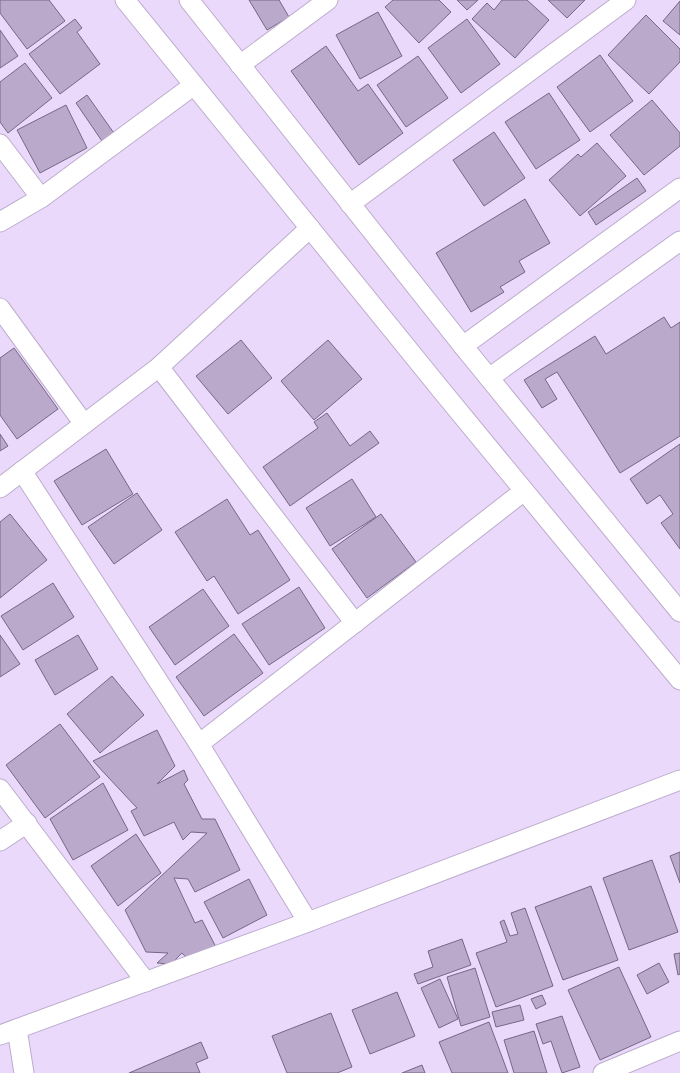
<svg xmlns="http://www.w3.org/2000/svg" width="680" height="1073" font-family="Rubik,sans-serif">
	<rect width="100%" height="100%" fill="#ead9fb"/>
	<g fill="#baa9ca" stroke="#776786">
		<path d="M0 0H49L65 21 27 49 0 13Z"/>
		<path d="M249 0H279L289 17 267 30Z"/>
		<path d="M393 0H439L451 12 419 43 385 7Z"/>
		<path d="M457 0H478L467 10Z"/>
		<path d="M502 0H527L549 20 515 58 472 19 487 3 494 10Z"/>
		<path d="M548 0H585L567 18Z"/>
		<path d="M680 1V35L663 21Z"/>
		<path d="M378 12 402 56 360 79 336 35Z"/>
		<path d="M646 15 680 49V62L649 94 608 55Z"/>
		<path d="M75 19 82 28 77 32 100 64 60 94 29 54Z"/>
		<path d="M467 19 500 64 461 93 428 48Z"/>
		<path d="M0 30 18 56 0 68Z"/>
		<path d="M326 46 358 91 368 84 403 133 359 165 291 71Z"/>
		<path d="M600 55 633 101 590 132 557 87Z"/>
		<path d="M418 56 448 98 406 127 377 85Z"/>
		<path d="M25 63 52 98 8 133 0 122V82Z"/>
		<path d="M549 93 580 140 536 169 505 122Z"/>
		<path d="M87 95 116 136 104 144 76 103Z"/>
		<path d="M652 100 680 133V146L644 175 610 135Z"/>
		<path d="M66 105 87 148 40 173 17 130Z"/>
		<path d="M494 132 525 178 484 206 453 160Z"/>
		<path d="M597 143 626 176 580 216 549 180 578 154 581 157Z"/>
		<path d="M637 178 646 191 596 225 588 212Z"/>
		<path d="M525 199 550 243 519 261 525 272 500 287 504 292 471 312 436 253Z"/>
		<path d="M664 317 671 328 680 322V436L620 473 557 372 545 379 557 399 542 408 524 380 595 336 606 354Z"/>
		<path d="M241 340 272 378 228 414 196 376Z"/>
		<path d="M328 340 362 379 314 420 281 381Z"/>
		<path d="M14 348 58 409 17 439 0 415V358Z"/>
		<path d="M327 413 350 446 370 431 379 443 290 506 263 467 318 428 314 422Z"/>
		<path d="M0 434 8 446 0 451Z"/>
		<path d="M680 444V549L661 523 673 514 660 495 647 504 630 479Z"/>
		<path d="M106 449 133 494 82 525 54 481Z"/>
		<path d="M352 479 376 517 330 546 306 508Z"/>
		<path d="M137 493 162 530 114 564 88 527Z"/>
		<path d="M227 499 250 535 258 530 290 580 238 614 214 576 207 581 175 532Z"/>
		<path d="M10 514 47 560 0 598V522Z"/>
		<path d="M381 514 416 562 367 598 332 549Z"/>
		<path d="M53 583 74 617 23 650 1 616Z"/>
		<path d="M299 587 325 628 269 665 242 624Z"/>
		<path d="M203 589 229 626 175 665 149 627Z"/>
		<path d="M234 634 263 673 204 716 176 677Z"/>
		<path d="M0 635 20 664 0 677Z"/>
		<path d="M78 635 98 669 55 695 35 660Z"/>
		<path d="M112 676 144 715 100 753 67 714Z"/>
		<path d="M60 724 100 777 45 818 6 765Z"/>
		<path d="M157 730 175 766 157 784 184 770 188 780 184 784 202 819H215L240 870 195 892 188 879 174 878 195 923 202 920 218 951 192 964 182 953 171 964 157 963 168 953 146 952 125 910 207 833 191 832 183 840 174 822 144 836 131 811 137 808 93 761Z"/>
		<path d="M103 783 128 830 73 860 50 819Z"/>
		<path d="M136 834 161 873 118 906 91 866Z"/>
		<path d="M680 852V883L670 856Z"/>
		<path d="M652 860 678 932 629 950 603 878Z"/>
		<path d="M249 879 267 915 223 938 204 902Z"/>
		<path d="M591 886 618 960 563 980 535 907Z"/>
		<path d="M525 908 553 986 496 1007 476 953 507 942 500 922 504 920 510 936 518 934 511 913Z"/>
		<path d="M462 939 471 965 418 984 414 974 433 967 428 951Z"/>
		<path d="M680 953V974L678 975 674 954Z"/>
		<path d="M659 963 669 982 647 994 637 975Z"/>
		<path d="M619 967 651 1037 600 1060 568 990Z"/>
		<path d="M475 968 490 1017 461 1026 447 977Z"/>
		<path d="M440 979 458 1019 439 1028 421 988Z"/>
		<path d="M397 992 415 1036 370 1054 352 1010Z"/>
		<path d="M542 995 546 1004 536 1009 531 999Z"/>
		<path d="M520 1005 524 1020 496 1027 492 1012Z"/>
		<path d="M331 1013 352 1067 337 1073H287L272 1036Z"/>
		<path d="M562 1016 580 1067 562 1073 551 1041 543 1044 536 1024Z"/>
		<path d="M489 1022 508 1073H452L439 1042Z"/>
		<path d="M534 1031 547 1073H514L504 1040Z"/>
		<path d="M201 1042 208 1058 196 1063 200 1073H129Z"/>
		<path d="M422 1065 425 1073H402Z"/>
	</g>
	<g fill="none" stroke-linecap="round" stroke-linejoin="round">
		<defs>
			<g id="street">
				<path d="M125 0 442 391 680 680"/>
				<path d="M189 0 463 346 680 612"/>
				<path d="M240 65 328 0"/>
				<path d="M0 144 41 198"/>
				<path d="M350 204 626 0"/>
				<path d="M0 222 41 198 194 85"/>
				<path d="M0 308 84 424"/>
				<path d="M463 346 680 188"/>
				<path d="M159 367 355 623"/>
				<path d="M489 378 680 241"/>
				<path d="M22 471 199 744 308 922"/>
				<path d="M0 488 159 367 310 228"/>
				<path d="M199 744 524 491"/>
				<path d="M0 789 146 982"/>
				<path d="M0 841 27 823"/>
				<path d="M17 1029 24 1073"/>
				<path d="M0 1035 308 922 680 780"/>
				<path d="M603 1073 680 1041"/>
			</g>
		</defs>
		<use href="#street" stroke="#bcaccd" stroke-width="21"/>
		<use href="#street" stroke="#fff" stroke-width="19"/>
	</g>
</svg>
